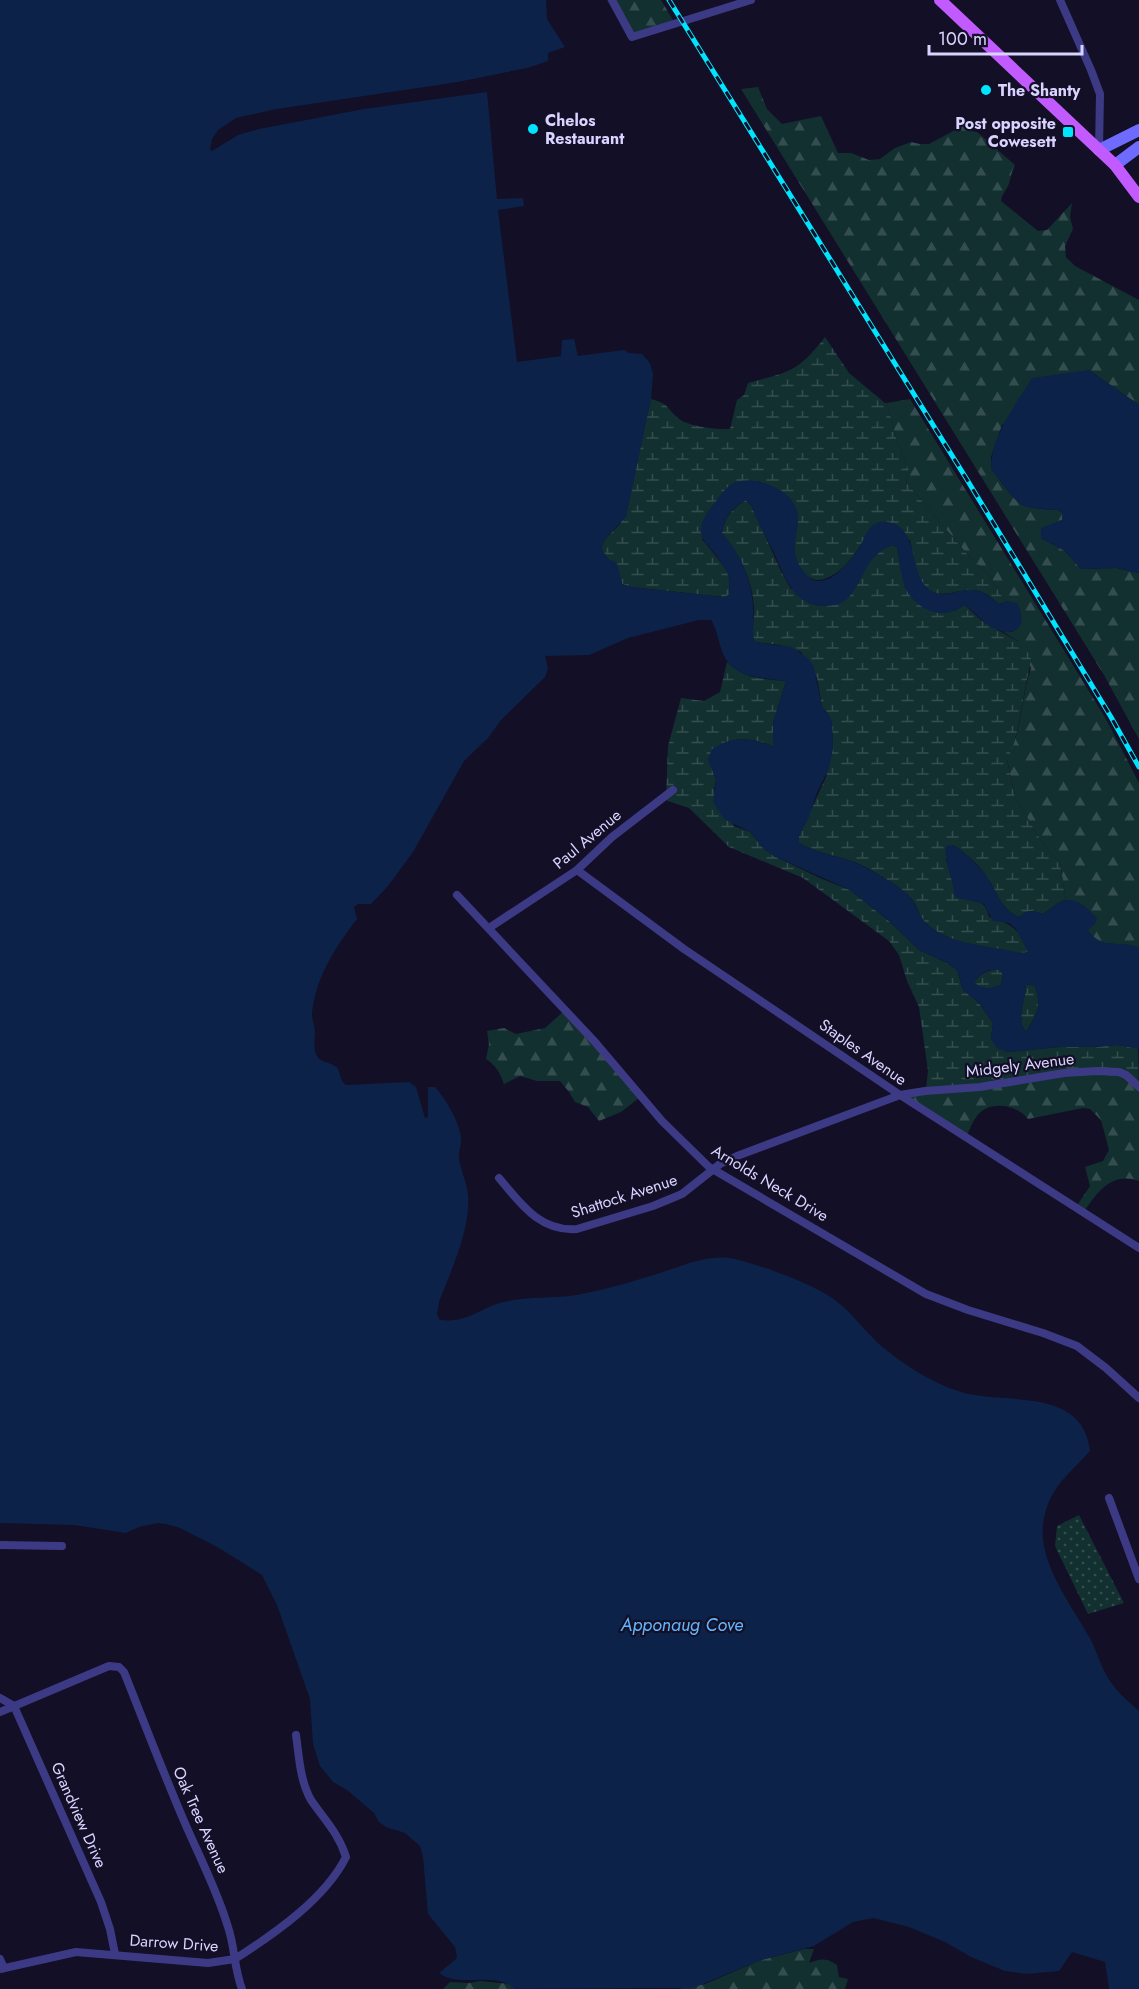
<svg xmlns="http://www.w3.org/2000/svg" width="1139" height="1989" font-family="Jost,sans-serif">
	<defs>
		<pattern id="forest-firs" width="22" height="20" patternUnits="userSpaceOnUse" patternTransform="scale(1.5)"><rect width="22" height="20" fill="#12302f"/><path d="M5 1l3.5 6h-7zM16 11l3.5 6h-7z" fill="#344d4e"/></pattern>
		<pattern id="wetland-marsh" width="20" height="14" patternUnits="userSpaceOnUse" patternTransform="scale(1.5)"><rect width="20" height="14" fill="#12302f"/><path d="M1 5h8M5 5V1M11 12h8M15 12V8" fill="none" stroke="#344d4e"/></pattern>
		<pattern id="park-dots" width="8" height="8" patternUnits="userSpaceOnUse" patternTransform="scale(1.5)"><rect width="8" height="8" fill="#12302f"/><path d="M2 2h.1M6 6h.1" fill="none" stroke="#344d4e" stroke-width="1.8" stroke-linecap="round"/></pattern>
	</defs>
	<rect width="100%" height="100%" fill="#130f26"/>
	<g fill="url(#forest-firs)">
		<path d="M607 0H661L674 22 628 36Z"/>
		<path d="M758 87 767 109 782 124 821 116 838 153H851L869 160 880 159 895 148 911 142 920 144H929L959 128 960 123 971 131 977 132 1015 165C1011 172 1011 179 1008 186 1005 192 1002 194 1001 201L1038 231 1047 230 1072 203 1070 217 1073 229 1065 246 1066 257 1075 266 1139 300V405L1089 370 1002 425 991 457V469C999 478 1015 503 1024 506 1034 509 1047 509 1058 510L1063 513 1062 520 1041 538 1065 551 1081 569 1116 568 1139 573V739L1104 675 741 89Z"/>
		<path d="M910 399 1106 719 1139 783V948C1127 943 1118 945 1106 943 1088 941 1078 914 1069 900L1066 901 1060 863 1043 844 1015 797 1007 759C1022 731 1021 698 1031 668L1019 642 1002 631 1013 632 1009 601 1005 602 990 576 967 554 906 482 909 471 897 441 887 403Z"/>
		<path d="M564 1011 639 1098 621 1112 599 1121 588 1107 575 1102 569 1092 560 1081H537L520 1076 504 1084C500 1073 496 1065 486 1059L489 1044 487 1031 504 1028 516 1034 545 1028Z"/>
		<path d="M1115 1072 1139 1087V1181C1111 1171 1097 1193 1083 1213L1076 1207 1090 1186 1085 1167 1103 1161 1109 1150 1101 1120 1090 1109 1083 1108 1028 1119C1017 1104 988 1100 977 1116 972 1122 969 1131 966 1138L907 1095 1067 1074Z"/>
		<path d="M804 1949H814L809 1963C821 1958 826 1958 837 1965L839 1977 848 1979 845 1989H678L705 1984 761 1960Z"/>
		<path d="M480 1981 510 1984 515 1989H443L450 1982 469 1983Z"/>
	</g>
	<g fill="url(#wetland-marsh)">
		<path d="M825 337 849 373 885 403H887L897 441 909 471 906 482 967 554 990 576 1005 602 999 604C993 599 987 593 979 591 961 586 938 603 925 586 915 574 913 554 910 540L867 533C859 550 845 571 827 578 820 581 812 581 806 575 782 549 804 530 795 509 789 495 771 488 759 481L702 539 723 565 729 575V595L724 597 631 587 622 584C620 570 608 561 601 548L605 539 620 524 651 399C671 405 664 406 678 418 686 426 718 430 730 429L737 400 744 395 748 383C789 372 798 372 825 337Z"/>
		<path d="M746 500 752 507 781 571 791 589 856 585C865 567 872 553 892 545L897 547 905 588 954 611 965 605 982 621 1019 642 1031 653C1031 668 1027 676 1025 690 1020 714 1018 738 1007 760L1015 797 1043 844 1060 863 1066 901 1060 902 1043 914C1032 910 1028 910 1019 917 999 908 997 890 985 874 977 863 965 853 953 845L946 860 954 883 956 897C971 902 985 896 989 917 1010 923 1022 930 1028 952L1020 954C991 946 952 946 928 925 919 918 918 906 911 898 900 886 882 877 869 869 847 856 821 856 799 843V836L826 777 833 748 832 724 829 715 822 707 817 678 801 652 780 645 755 642C750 633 755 620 754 609 753 580 740 555 722 533 724 518 733 508 746 500Z"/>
		<path d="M727 662C744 679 764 679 786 681L773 723V746C754 739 741 736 721 744L712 769 716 780 714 790 734 826 750 832 764 849 774 856 820 878 850 890 889 921 919 950 947 963 957 970 963 990 979 1003 993 1023 991 1039 1007 1052 1059 1047H1095L1117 1045 1138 1048 1139 1087 1115 1072 926 1088 928 1071 919 1007 907 981 899 955 889 941 803 878 729 847 689 808 668 801 666 797 668 746 681 698 704 701 720 692Z"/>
		<path d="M1000 969 1003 975 1001 985C990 989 984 990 973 983 981 973 987 970 1000 969Z"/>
		<path d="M1026 984 1035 986C1042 1008 1037 1013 1026 1032 1015 1018 1026 1000 1026 984Z"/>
	</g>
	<path fill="url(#park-dots)" d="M1079 1515 1124 1603 1088 1614 1055 1546 1057 1526Z"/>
	<g fill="#0c2248" fill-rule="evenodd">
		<path d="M0 0H546L547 19 565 47 548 53V61L527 68 458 82 277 109 236 118 218 130 212 139 210 150 212 151 238 135 259 129 364 109 487 92 497 199 523 198 524 206 498 210 517 362 561 356 562 340 574 339 578 356 624 350 629 353 642 354 650 363 653 374 651 399 626 517 605 539 601 548 607 558 617 563 622 584 631 587 724 597 729 595C729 588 730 579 727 573 712 538 682 542 717 500 723 492 729 482 741 481 760 478 791 489 797 511 802 533 785 549 804 572 808 577 812 581 819 581 835 581 852 559 860 547 864 540 866 532 871 527 875 522 882 521 888 522 921 528 907 575 931 591 943 599 959 589 971 590 982 590 991 597 999 604L1009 601 1017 603C1021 609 1023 619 1020 626 1017 630 1013 632 1008 632 988 631 980 616 965 605 958 609 951 613 943 613 929 614 912 602 906 589 900 577 900 560 897 547L892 545C864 557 866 577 849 597 843 603 837 605 828 606 792 608 785 575 772 549 765 535 757 522 752 507L746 500C733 507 724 518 722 533 750 566 756 595 753 637L755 642 791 647 809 659 814 668 822 707 829 715 832 724 833 748 829 768 816 795 809 817 799 836V843C821 856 847 856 868 869 882 877 899 885 910 897 917 905 919 917 927 924 946 942 977 945 1001 949 1010 950 1018 954 1028 952L1016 929 1009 923 993 921 984 904 955 897C954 883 943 858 946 846L953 845C965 853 976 863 985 874 997 890 999 908 1019 917 1028 910 1032 910 1043 914 1049 911 1054 905 1059 902 1074 894 1088 908 1097 918L1095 924 1088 930C1102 951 1119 939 1139 948V1049L1117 1045 1095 1047H1059L1007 1052 997 1048 991 1039 993 1023 979 1003 963 990 957 970 947 963 919 950 889 921 850 890 774 856 764 849 750 832 724 819 713 802 716 780 708 759 712 749C737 735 747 738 773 746V723L786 681C763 677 732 680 722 651 718 641 717 629 711 620H699L628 638 589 655 545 656 548 668 545 677 501 720 488 738 464 761 413 852 388 886 371 904H358L354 907 357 919C336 946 315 978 312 1014 312 1020 315 1026 315 1032 315 1038 313 1048 316 1054 320 1064 332 1061 338 1069 341 1076 340 1080 346 1085L409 1082 416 1087 425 1118 428 1117V1087H435C445 1098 462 1125 461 1141 461 1147 458 1152 459 1159 461 1171 467 1183 468 1195 471 1228 451 1271 439 1302L437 1314 440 1320C470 1323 478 1308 504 1302 527 1296 552 1299 576 1295 611 1289 648 1277 681 1266 697 1260 713 1256 730 1258 756 1263 814 1284 835 1300 852 1313 865 1331 880 1345 903 1364 930 1382 958 1391 1000 1406 1083 1384 1090 1451 1069 1475 1051 1485 1044 1518 1035 1560 1072 1605 1091 1640 1098 1654 1101 1668 1110 1681 1118 1693 1129 1702 1139 1711V1989H1109L1105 1962 1072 1952 1059 1971 1027 1974 1005 1971 971 1957 945 1942 909 1927 873 1918 853 1922 814 1946 761 1960 693 1988 515 1989C494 1970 460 1989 439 1973L457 1958 455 1947 428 1914 423 1857 420 1846 405 1833 386 1827 379 1822 374 1813 347 1790 333 1782 320 1766 313 1744 310 1699 277 1605 262 1575 219 1548 180 1528 166 1524 158 1523 139 1527 126 1533 74 1525 0 1523ZM989 970H1000L1003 975 1001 985C990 989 984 990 974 983L980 975ZM1026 984 1035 986C1042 1007 1037 1014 1026 1032 1015 1018 1026 1000 1026 984Z"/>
		<path d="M1089 370 1139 405V573L1116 568 1081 569 1065 551 1041 538V528L1062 520V513L1058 510C1047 509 1034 509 1024 506 1015 503 999 478 991 469 991 435 1015 406 1032 378Z"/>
	</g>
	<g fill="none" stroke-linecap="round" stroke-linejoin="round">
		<g stroke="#3d3a85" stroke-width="8">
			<path d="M612 0 632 37 751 0"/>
			<path d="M1060 0 1091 70 1100 94 1099 150"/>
			<path d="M577 870 684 949 900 1095 1139 1248"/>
			<path d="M457 895 595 1042 662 1121 709 1167 926 1294 968 1310 1043 1333 1077 1346 1106 1368 1139 1398"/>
			<path d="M489 928 577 870 612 837 673 790"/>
			<path d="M499 1178C521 1204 540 1232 577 1229L653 1206 682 1194 720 1164 737 1156 900 1095 925 1091 980 1087 1064 1073 1096 1071 1119 1072 1126 1075 1139 1087"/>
			<path d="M1109 1498 1139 1579"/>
			<path d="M0 1545 62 1546"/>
			<path d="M0 1698 14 1706 101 1902 110 1929 115 1954"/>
			<path d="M0 1712 109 1666 119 1667 124 1672C144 1722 163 1772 184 1821 199 1856 217 1890 228 1927 235 1947 234 1969 242 1989"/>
			<path d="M0 1959 4 1968"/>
			<path d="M0 1969 76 1952 208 1963 235 1959C274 1934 325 1899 346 1857 339 1834 324 1819 311 1800 300 1781 299 1756 296 1735"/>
		</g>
		<g stroke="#6f6bff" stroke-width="12">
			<path d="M1099 150 1139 130"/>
			<path d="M1115 165 1139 147"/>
		</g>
		<path stroke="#c25bff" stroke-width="12" d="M940 0 1115 165 1139 197"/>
		<defs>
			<path id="rail" d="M669 0 966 478 1111 717 1139 767"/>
		</defs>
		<use href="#rail" stroke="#00e5ff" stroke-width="5"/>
		<use href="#rail" stroke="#130f26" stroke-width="3" stroke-dasharray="9" stroke-linecap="butt"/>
	</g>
	<g fill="#00e5ff" stroke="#130f26" stroke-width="2">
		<circle cx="986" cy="90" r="6"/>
		<circle cx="533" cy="129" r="6"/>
		<rect x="1062" y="126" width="12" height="12" rx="3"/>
	</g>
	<g text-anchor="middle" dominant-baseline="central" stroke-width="4.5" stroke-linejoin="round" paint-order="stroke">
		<g font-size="16" font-weight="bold" fill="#d9d4ff" stroke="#130f26" text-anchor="start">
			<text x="998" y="90">The Shanty</text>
			<text x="545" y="120">Chelos<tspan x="545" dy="18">Restaurant</tspan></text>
			<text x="1056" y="123" text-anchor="end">Post opposite<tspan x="1056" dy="18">Cowesett</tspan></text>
		</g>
		<g font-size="16" fill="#d9d4ff" stroke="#130f26">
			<text transform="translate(587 839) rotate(-40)">Paul Avenue</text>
			<text transform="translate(863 1052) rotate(35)">Staples Avenue</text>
			<text transform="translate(1020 1065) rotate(-7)">Midgely Avenue</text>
			<text transform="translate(770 1183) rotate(31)">Arnolds Neck Drive</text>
			<text transform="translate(624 1196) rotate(-18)">Shattock Avenue</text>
			<text transform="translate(79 1815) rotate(66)">Grandview Drive</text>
			<text transform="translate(201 1820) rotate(66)">Oak Tree Avenue</text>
			<text transform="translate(174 1943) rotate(4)">Darrow Drive</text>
		</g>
		<g font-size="18" font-style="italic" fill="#62b6ff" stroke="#130f26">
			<text x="682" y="1625">Apponaug Cove</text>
		</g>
	</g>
	<path d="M929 45v9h153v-9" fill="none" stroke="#d9d4ff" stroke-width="3"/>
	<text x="938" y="45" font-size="18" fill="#d9d4ff" stroke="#130f26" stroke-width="4.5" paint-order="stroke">100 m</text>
</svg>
